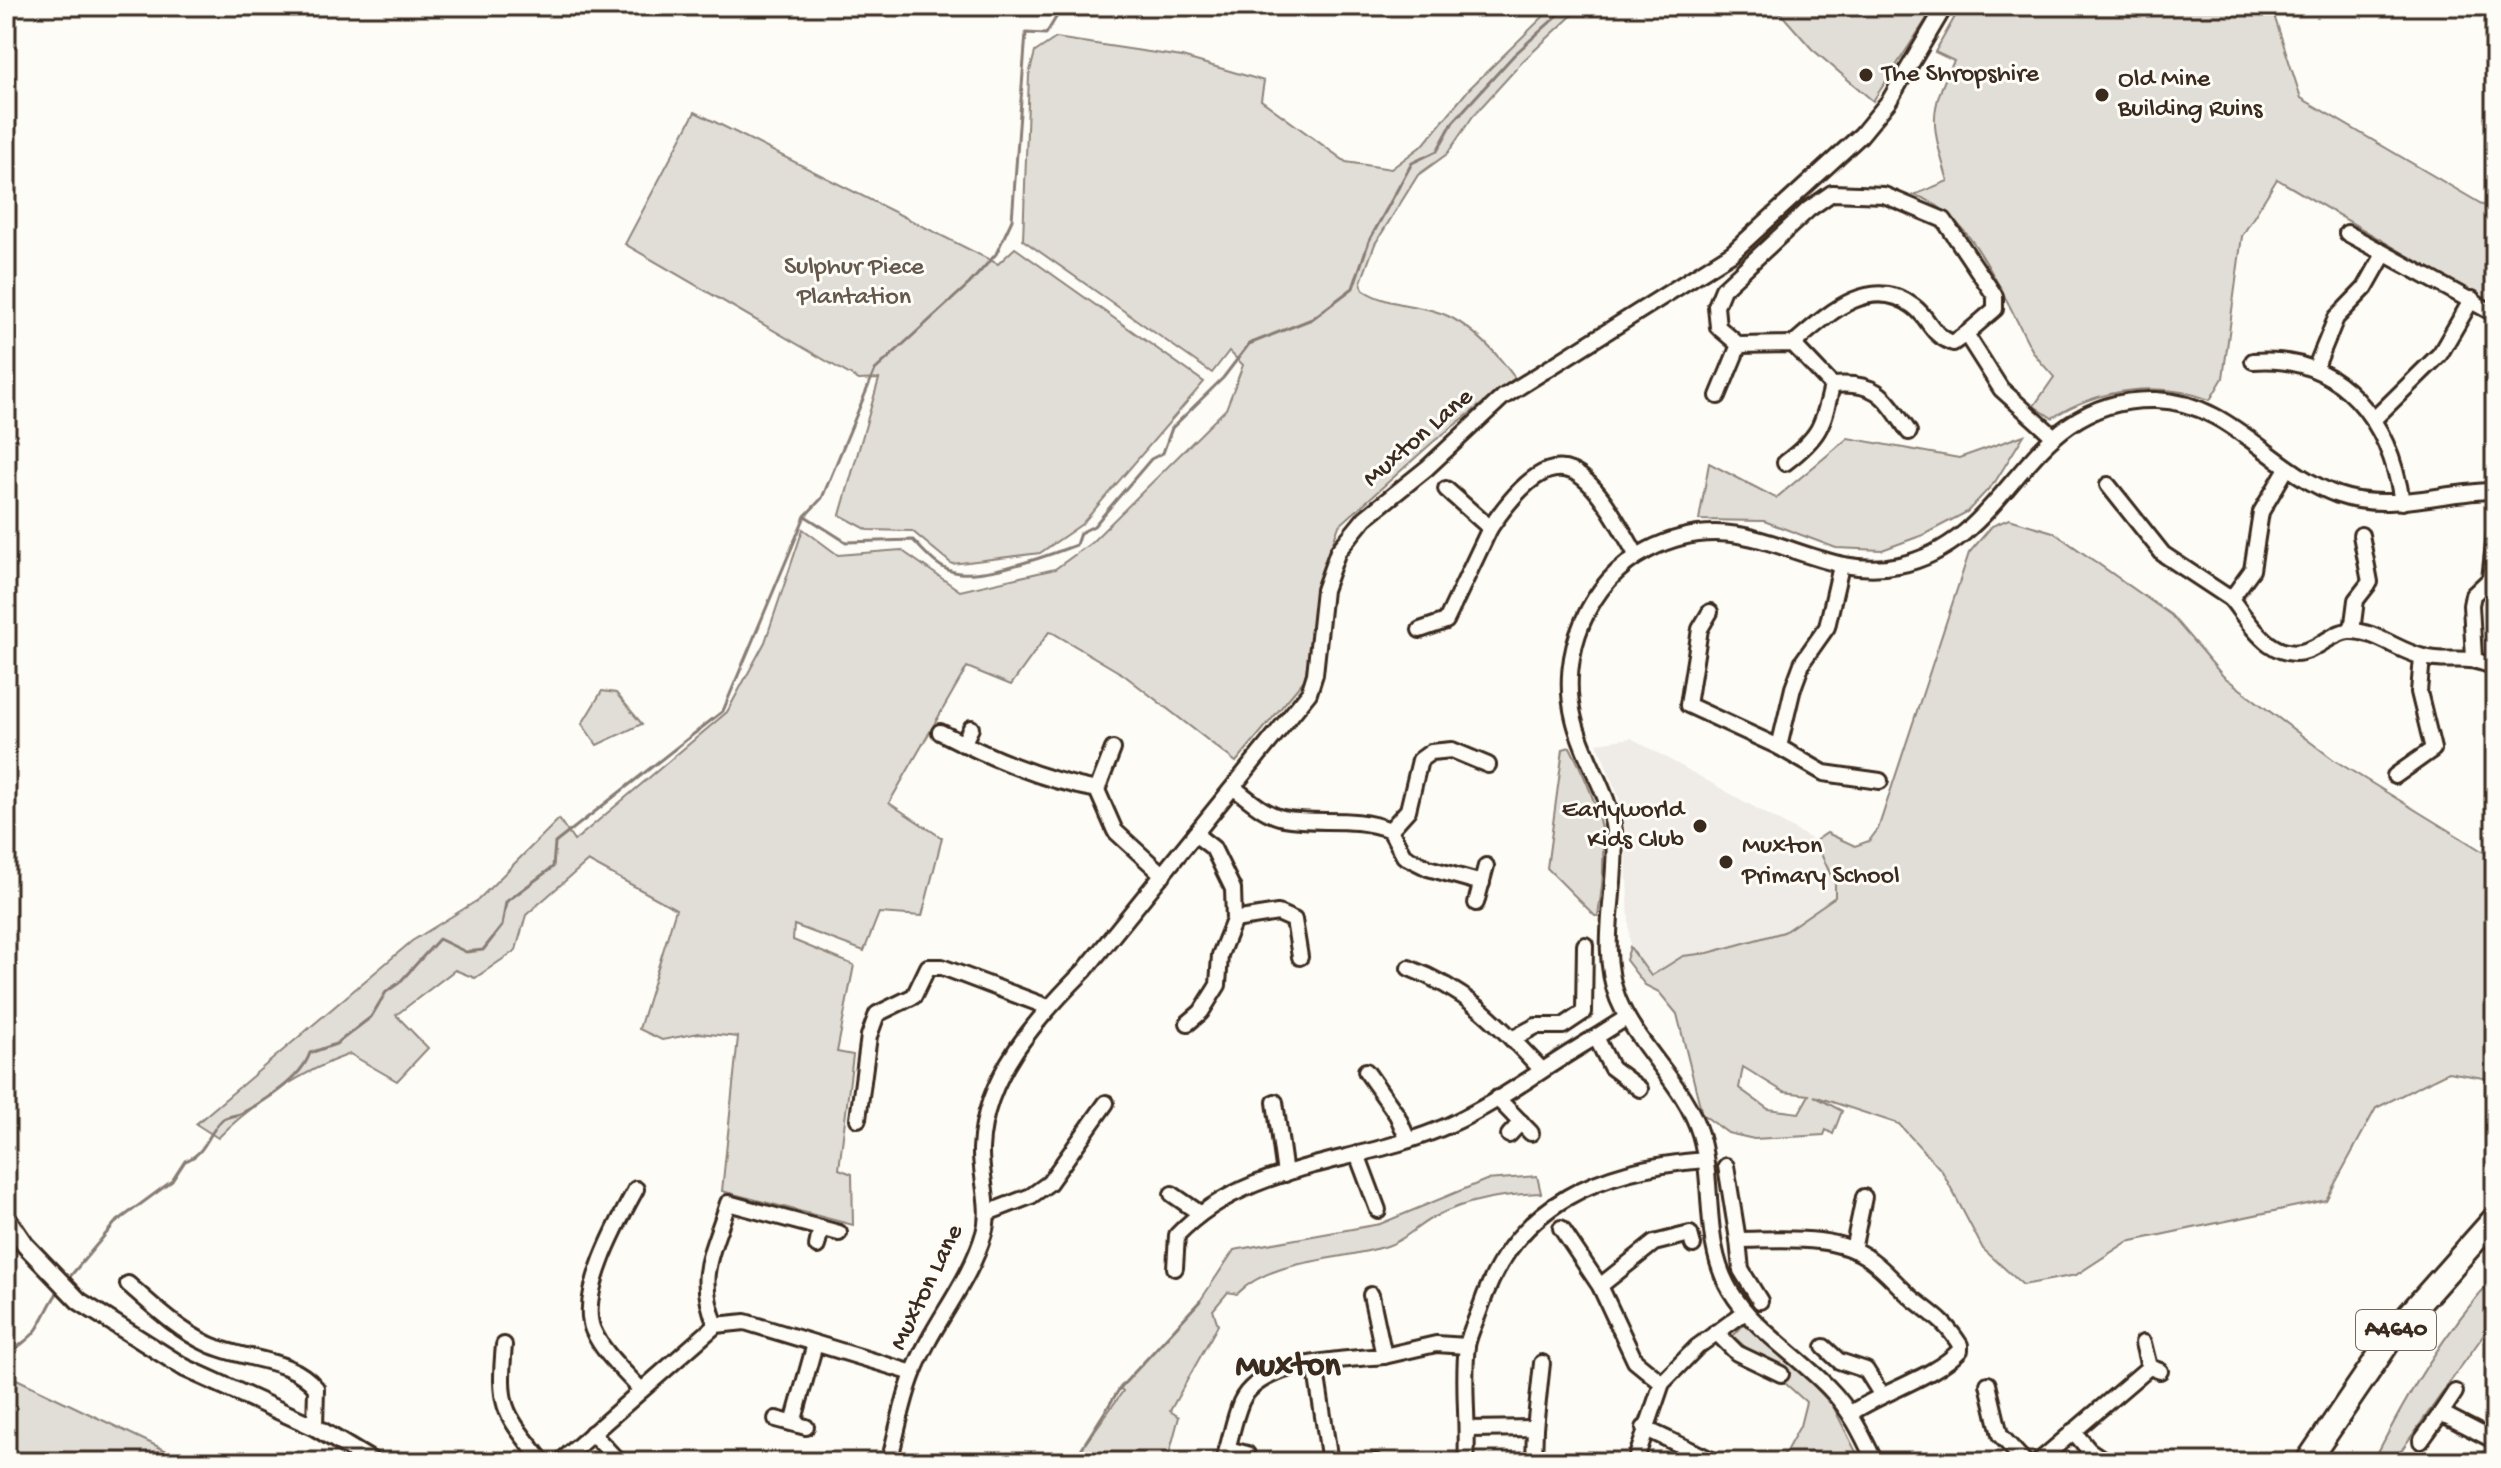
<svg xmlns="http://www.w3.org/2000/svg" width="2501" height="1468" font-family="'Gochi Hand',sans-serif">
	<rect width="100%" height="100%" fill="#fdfcf7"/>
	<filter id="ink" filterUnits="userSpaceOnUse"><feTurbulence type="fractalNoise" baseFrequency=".0125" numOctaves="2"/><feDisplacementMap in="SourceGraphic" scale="16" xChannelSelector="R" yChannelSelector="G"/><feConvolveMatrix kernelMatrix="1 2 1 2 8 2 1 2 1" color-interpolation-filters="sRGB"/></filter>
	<g filter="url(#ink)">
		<path fill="#efece7" d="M1631 738 1815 841 1835 884V897L1784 932 1708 953 1683 956 1651 977 1630 947 1625 831 1619 798 1597 743Z"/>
		<g fill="#e1ded7" stroke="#8e847a" stroke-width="2" fill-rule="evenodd">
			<path d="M1554 6H1582L1523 61 1473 116 1447 154 1418 175 1375 244 1361 282 1363 290C1390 308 1424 303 1452 318 1476 331 1499 356 1515 378L1433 442 1339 526 1321 575 1305 679 1236 762 1124 675 1053 633 1049 632 1011 685 967 667 889 803 942 838 922 916 879 913 864 951 794 925 793 940 854 965 837 1052 853 1055 839 1169 852 1174 853 1225 722 1191 738 1037 699 1033 662 1040 639 1029 676 909 588 861 526 915 516 950 475 978 455 970 396 1015 428 1048 397 1081 350 1054C305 1070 252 1103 218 1138L196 1124 412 941 478 900 559 819 574 841 727 712 765 642 803 529 838 555 901 550 960 591 1055 569 1091 543 1226 409 1243 365 1229 351 1212 373 1023 240 1029 75 1035 52 1056 38 1182 57 1264 81 1261 100 1346 162 1391 169 1424 144 1469 89Z"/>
			<path d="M1774 6H1935L1873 101 1812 49Z"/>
			<path d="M1961 6H2271L2301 98 2495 212V307L2277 179 2242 236 2223 378 2210 400C2159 380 2097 389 2052 418L2034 406 2054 377C2047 368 2036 359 2031 348 2004 299 1972 211 1914 195L1948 181C1932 126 1927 113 1954 61L1935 52Z"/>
			<path d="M695 112 998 264 1015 248 1204 382 1082 524 1040 553 952 564 912 531 868 530 840 515 879 379 859 380 625 244Z"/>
			<path d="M2024 435 1995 482 1967 512 1923 535 1882 550 1836 548 1764 521 1699 520 1709 463 1776 498 1848 438 1959 458Z"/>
			<path d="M2009 519 2053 532 2171 615 2223 676 2334 760 2495 859V1080L2448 1072 2376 1108 2326 1200 2127 1242 2076 1275 2023 1285 1983 1249 1942 1171 1899 1124 1814 1096 1842 1111 1833 1134 1826 1130 1824 1135 1754 1139 1728 1133 1702 1114 1677 1014 1659 992 1645 985 1626 960 1630 947 1651 976 1683 956 1708 953 1784 932 1835 897V884L1815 841 1827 833 1855 846 1869 841 1878 829 1969 553 1992 526ZM1743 1067 1784 1092 1809 1095 1799 1113 1768 1109 1739 1088Z"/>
			<path d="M602 691 616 693 642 724 597 745 582 724Z"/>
			<path d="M1570 747C1603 812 1610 843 1598 916H1595L1547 868 1563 749Z"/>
			<path d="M1537 1176 1541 1193C1503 1195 1468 1199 1434 1217 1418 1225 1404 1241 1387 1246 1340 1261 1273 1258 1237 1294L1228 1292 1213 1310 1218 1325 1170 1411 1179 1417 1167 1462H1072L1123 1391 1120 1388 1200 1301 1234 1250 1380 1224 1486 1180Z"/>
			<path d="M2495 1276V1319L2393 1462H2373C2407 1395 2444 1332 2495 1276Z"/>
			<path d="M1746 1322 1786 1356 1833 1406 1861 1462H1780L1800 1426 1806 1402 1733 1336Z"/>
			<path d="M6 1374 190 1462H6Z"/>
		</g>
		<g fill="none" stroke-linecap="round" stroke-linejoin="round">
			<g stroke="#887d74" stroke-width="3">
				<path d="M806 515 822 498 875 370 969 284 996 254 1012 220 1026 33 1046 34 1063 6"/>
				<path d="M68 1279 115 1223 172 1181 185 1161C206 1154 207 1134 222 1120 227 1116 234 1116 240 1114 264 1102 301 1079 310 1053L336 1044 371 1017 386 992 399 983 439 939 466 952 483 950 502 926 506 902 553 867 555 843 723 711 805 516 846 542 913 540C925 553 940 571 959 573 990 576 1047 556 1076 545L1080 533 1094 526 1151 459 1163 453 1172 428 1223 378 1249 344 1312 319 1353 288 1369 241 1412 163 1437 151 1453 122 1514 55 1568 6"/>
				<path d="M6 1363C12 1346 28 1343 37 1329 46 1315 50 1301 61 1288"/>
				<path d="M1073 1462 1120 1388 1200 1301"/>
			</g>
			<defs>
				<g id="minor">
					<path d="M2347 233 2495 314"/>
					<path d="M1793 344C1825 317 1869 273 1913 306 1931 319 1929 334 1953 343L1966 334"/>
					<path d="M1739 345 1718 327 1716 306 1723 289 1809 209 1832 193 1884 195 1944 220 1995 296V309L1966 334 2001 389 2052 435"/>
					<path d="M2253 361C2343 354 2390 423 2402 502"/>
					<path d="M2315 369 2336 318 2365 288 2383 256"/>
					<path d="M1832 385C1878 381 1885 397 1909 432"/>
					<path d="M1718 396 1739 345 1793 344 1832 385C1823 427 1819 437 1785 463"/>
					<path d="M2375 418 2440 354 2472 299"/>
					<path d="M2287 468 2261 512 2252 570 2231 599C2250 623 2273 666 2311 649 2323 644 2335 632 2349 631 2375 630 2399 652 2424 657 2451 664 2467 653 2495 668"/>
					<path d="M2108 485 2163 554 2231 599"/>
					<path d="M1446 489 1490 528C1560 425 1589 470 1637 556"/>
					<path d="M1710 612 1700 629 1688 705 1779 747 1793 688 1803 661 1827 627 1841 566"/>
					<path d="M1420 630 1446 621 1490 528"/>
					<path d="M2352 631 2356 600 2370 582 2361 535"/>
					<path d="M2474 658 2471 605 2473 595 2490 579 2495 534"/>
					<path d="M940 732C991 758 1040 779 1097 790L1113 749"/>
					<path d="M963 744 971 728"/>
					<path d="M1779 747 1824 773 1880 781"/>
					<path d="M2395 776 2433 749 2419 692 2422 657"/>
					<path d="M1234 788C1249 799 1264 814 1283 818 1319 825 1352 815 1390 830L1408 810 1420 760 1431 752 1452 750 1488 765"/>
					<path d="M1097 790 1115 831 1163 875"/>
					<path d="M1390 830 1404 856 1428 868 1482 883"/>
					<path d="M1476 903 1486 866"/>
					<path d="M1234 920 1278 913 1294 920 1300 957"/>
					<path d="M1409 968C1469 991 1498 1024 1541 1069"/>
					<path d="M1188 1023 1201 1012 1218 985 1220 955 1234 920 1233 889 1213 848 1195 834"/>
					<path d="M1596 1037 1626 1018"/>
					<path d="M1512 1039 1536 1026H1563L1584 1012 1585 945"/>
					<path d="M1366 1071 1397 1115 1408 1140"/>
					<path d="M1497 1098 1531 1133"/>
					<path d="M1275 1102 1285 1174"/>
					<path d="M858 1119 869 1036 877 1014 914 996 928 967H942L1048 1007"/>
					<path d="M1509 1135 1521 1122"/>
					<path d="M1357 1154 1378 1210"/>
					<path d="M1726 1166 1738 1240C1780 1240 1836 1233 1871 1260 1886 1271 1898 1286 1912 1298 1933 1315 1945 1321 1960 1345V1350C1935 1377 1884 1391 1851 1413"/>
					<path d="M636 1189C618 1222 578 1294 593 1330 603 1353 624 1371 640 1389"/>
					<path d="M1172 1194 1198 1212"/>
					<path d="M987 1213 1031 1196 1049 1183 1106 1103"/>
					<path d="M1561 1228 1600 1286 1635 1361 1662 1383"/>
					<path d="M1738 1240 1741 1270 1760 1301"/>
					<path d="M817 1246 821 1228"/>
					<path d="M1853 1250 1864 1197"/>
					<path d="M1175 1268 1177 1235C1248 1160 1359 1166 1449 1125 1500 1102 1547 1065 1596 1037L1611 1067 1640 1089"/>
					<path d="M128 1284C153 1306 178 1330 208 1344 244 1361 291 1357 316 1388L315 1427"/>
					<path d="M1600 1286 1654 1243 1690 1234 1693 1245"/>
					<path d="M716 1325C695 1274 713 1252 728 1203L839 1233"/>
					<path d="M1716 1332 1737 1353 1781 1374"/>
					<path d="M2143 1343 2149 1367 2160 1371"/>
					<path d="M504 1345C498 1410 504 1412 543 1462"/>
					<path d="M1824 1347 1839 1361 1866 1370 1881 1394"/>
					<path d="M1384 1356 1436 1344 1467 1346"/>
					<path d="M1315 1364 1330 1462"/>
					<path d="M1988 1384 2000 1435 2025 1462"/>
					<path d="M2441 1413 2455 1392"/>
					<path d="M776 1419 806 1427"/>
					<path d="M793 1423 815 1344"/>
					<path d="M1535 1428 1542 1363"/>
					<path d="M1644 1428 1716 1462"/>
					<path d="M1468 1429 1535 1428 1534 1462"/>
					<path d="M2073 1431 2089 1450 2107 1462"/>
					<path d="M592 1433 619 1462"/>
					<path d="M2421 1441 2441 1413 2495 1441"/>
					<path d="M1228 1449 1247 1454"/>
					<path d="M560 1462 716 1325 745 1322 913 1373"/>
					<path d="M889 1462C897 1433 902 1402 913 1374 931 1325 969 1285 984 1233 992 1207 980 1176 981 1149 984 1076 1036 1019 1085 970L1309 693 1315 674 1324 590 1338 551 1365 518 1427 468 1503 397 1732 253 1861 135 1889 101 1945 6"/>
					<path d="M1223 1462C1230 1443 1233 1421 1241 1402 1260 1360 1344 1360 1384 1356L1371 1295"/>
					<path d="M1374 1462H1375"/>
					<path d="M1466 1462C1469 1425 1462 1382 1467 1346 1469 1333 1477 1319 1481 1306 1516 1202 1603 1168 1705 1160"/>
					<path d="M1635 1462 1662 1383 1697 1347 1745 1312"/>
					<path d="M1875 1462C1862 1434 1850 1409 1828 1387 1796 1354 1753 1329 1730 1290 1702 1243 1715 1184 1700 1134 1685 1084 1638 1048 1618 999 1597 946 1619 886 1614 831 1609 791 1583 758 1574 719 1558 656 1588 580 1648 550 1750 498 1809 584 1899 565 2015 541 2022 396 2156 400 2231 402 2271 471 2338 495 2390 513 2442 491 2495 491"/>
					<path d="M2038 1462 2149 1367"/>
				</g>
				<path id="tertiary" d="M6 1217 25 1245 79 1301 185 1368 315 1427 373 1462"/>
				<path id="primary" d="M2307 1462 2400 1325 2495 1218"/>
			</defs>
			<use href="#minor" stroke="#3b2a1e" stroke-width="20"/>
			<use href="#tertiary" stroke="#3b2a1e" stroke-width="22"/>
			<use href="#primary" stroke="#3b2a1e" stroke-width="28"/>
			<use href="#minor" stroke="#fdfcf7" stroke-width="14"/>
			<use href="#tertiary" stroke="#fdfcf7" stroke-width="16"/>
			<use href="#primary" stroke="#fdfcf7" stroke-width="22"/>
		</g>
	</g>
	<g fill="#3b2a1e" stroke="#fdfcf7" stroke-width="3">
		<circle cx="1866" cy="75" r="8"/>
		<circle cx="2102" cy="95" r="8"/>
		<circle cx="1700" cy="826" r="8"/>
		<circle cx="1726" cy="862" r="8"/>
	</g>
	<g text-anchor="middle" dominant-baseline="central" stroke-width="6" stroke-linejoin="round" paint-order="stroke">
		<rect fill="#fdfcf7" stroke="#75695f" stroke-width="2" x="2356" y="1310" width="80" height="40" rx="6"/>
		<g font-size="24" font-weight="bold" fill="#3b2a1e">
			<text x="2396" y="1330">A4640</text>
		</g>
		<g font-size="26" fill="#3b2a1e" stroke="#fdfcf7" text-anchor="start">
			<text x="1882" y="75">The Shropshire</text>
			<text x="2118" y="80">Old Mine<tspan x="2118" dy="30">Building Ruins</tspan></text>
			<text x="1684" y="811" text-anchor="end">Earlyworld<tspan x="1684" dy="30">Kids Club</tspan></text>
			<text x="1742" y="847">Muxton<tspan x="1742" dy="30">Primary School</tspan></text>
		</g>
		<g font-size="26" fill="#64574c" stroke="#fdfcf7">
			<text x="854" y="268">Sulphur Piece<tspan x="854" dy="30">Plantation</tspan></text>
		</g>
		<g font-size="26" fill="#3b2a1e" stroke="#fdfcf7">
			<text transform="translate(1419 439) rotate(-41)">Muxton Lane</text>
			<text transform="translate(928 1288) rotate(-64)">Muxton Lane</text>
		</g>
		<g font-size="34" font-weight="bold" fill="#3b2a1e" stroke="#fdfcf7">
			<text x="1288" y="1368">Muxton</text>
		</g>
	</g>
	<rect width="2501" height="1468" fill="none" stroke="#fdfcf7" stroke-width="32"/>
	<rect x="16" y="16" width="2469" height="1436" fill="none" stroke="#3b2a1e" stroke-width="3" filter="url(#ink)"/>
</svg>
